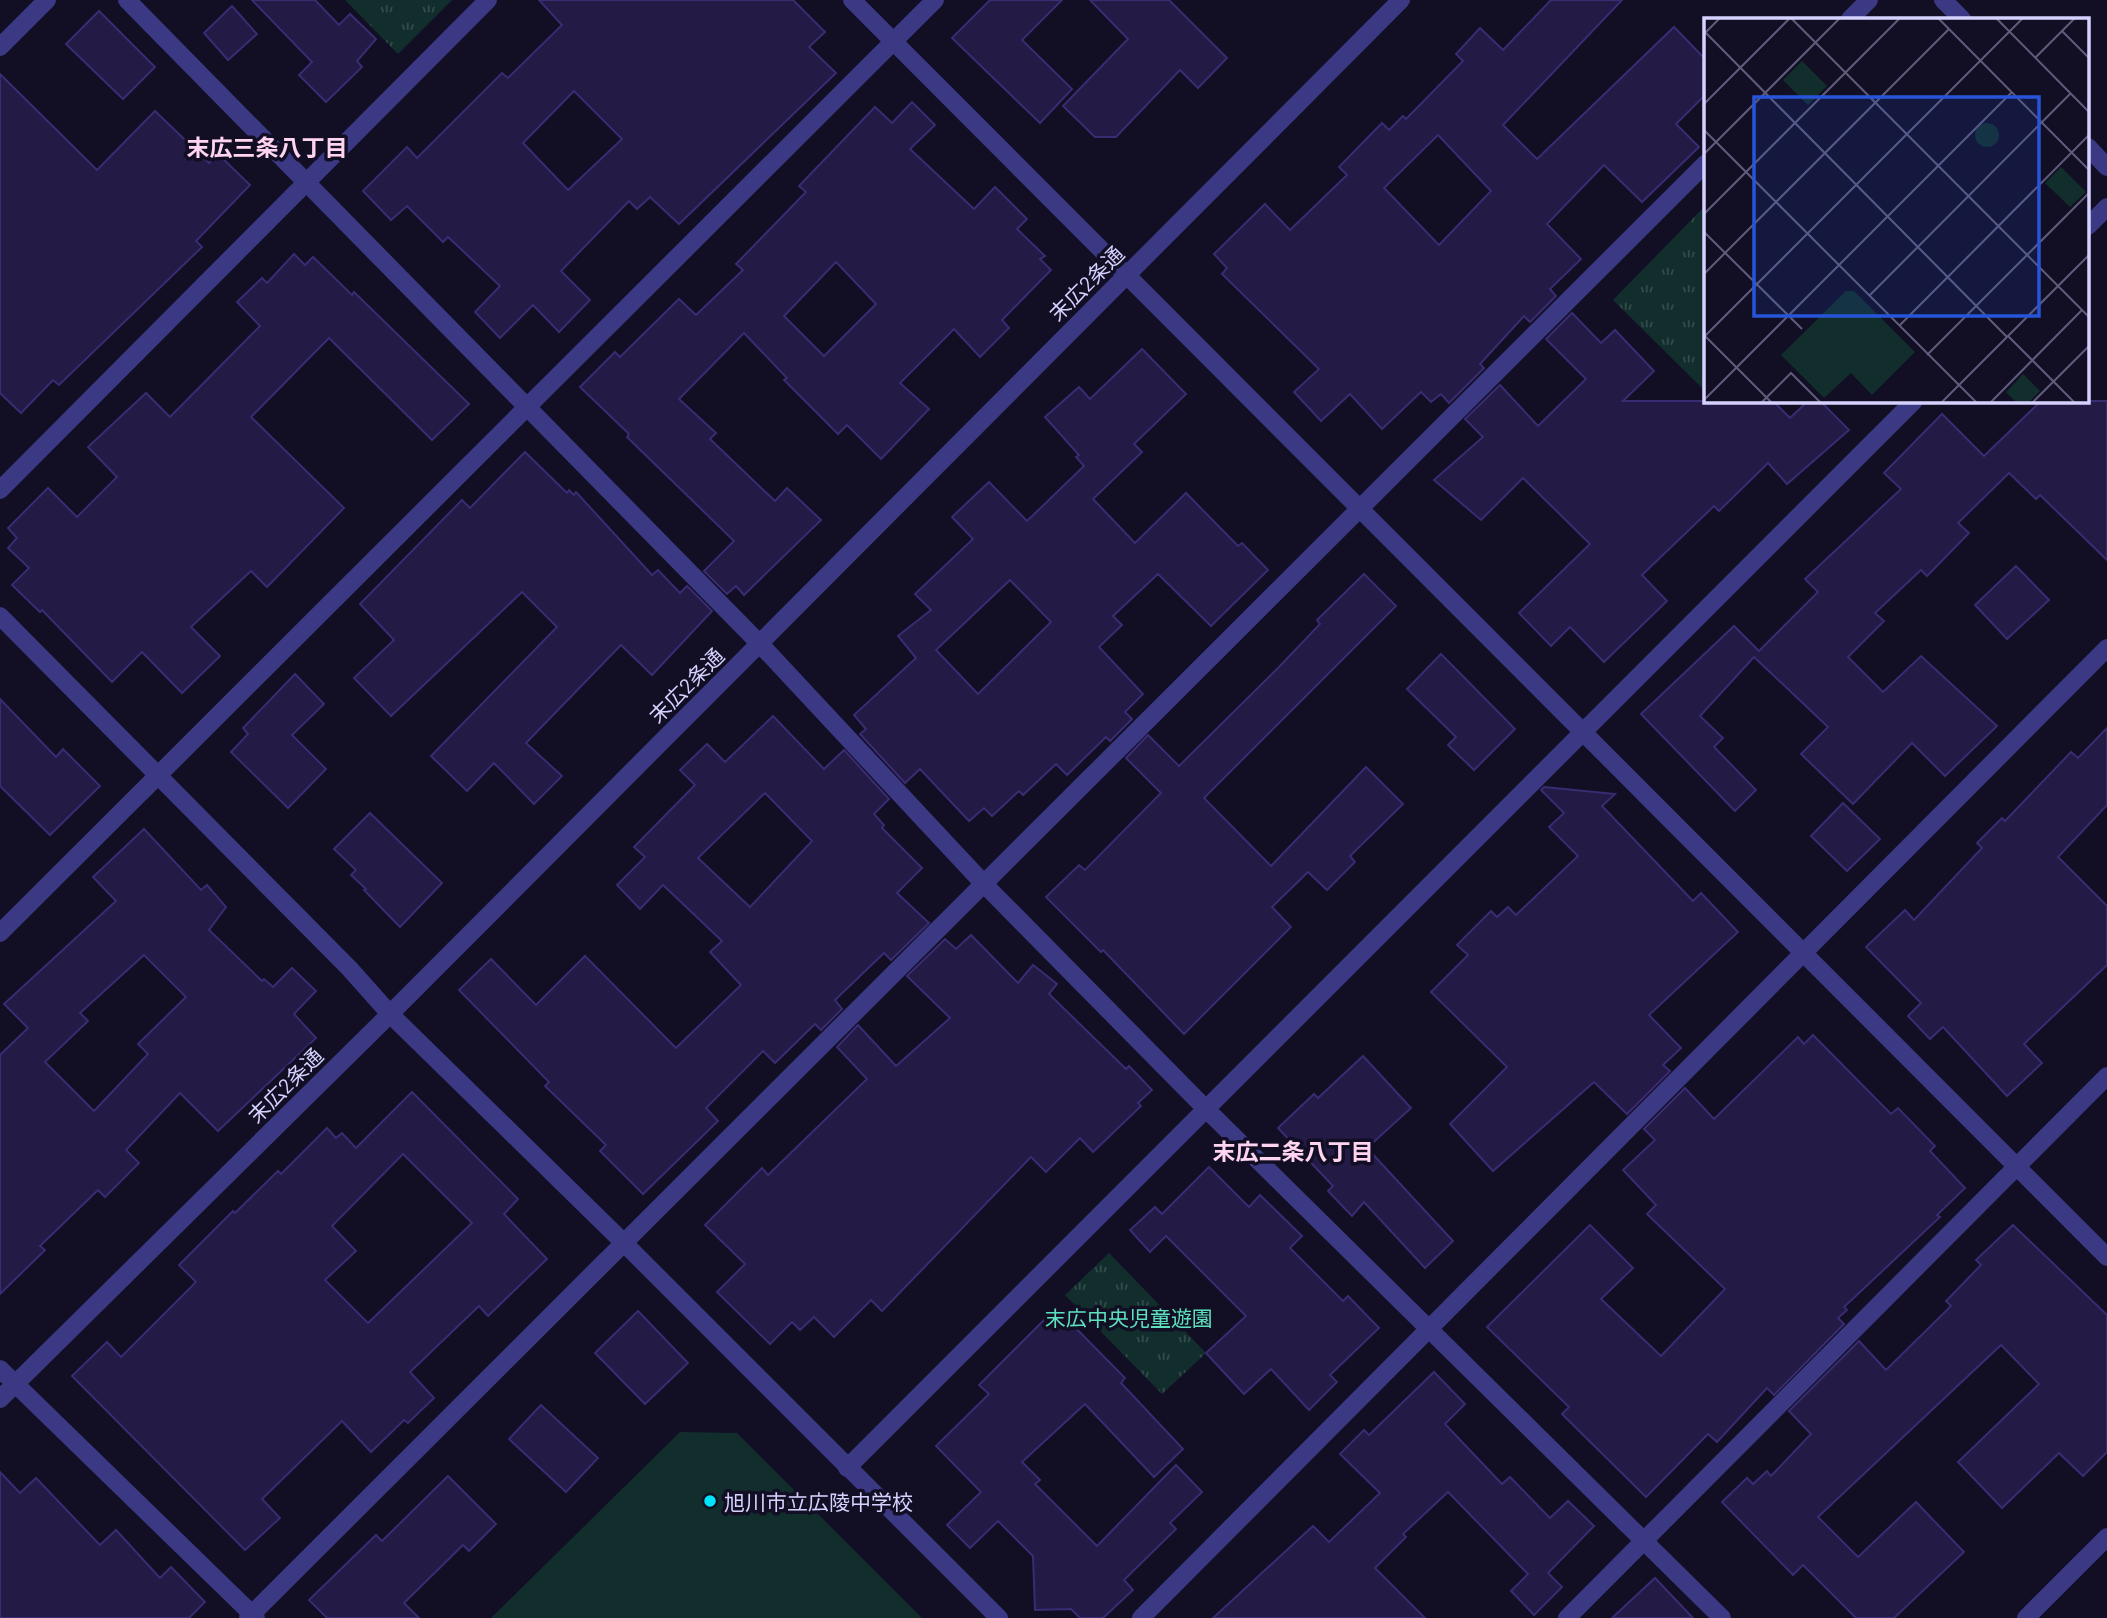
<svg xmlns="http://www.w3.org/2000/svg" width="2107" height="1618" font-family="Barlow,'Noto Sans JP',sans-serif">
	<defs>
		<pattern id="grass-tufts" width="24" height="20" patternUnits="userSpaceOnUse" patternTransform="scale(1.75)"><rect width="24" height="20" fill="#112e2d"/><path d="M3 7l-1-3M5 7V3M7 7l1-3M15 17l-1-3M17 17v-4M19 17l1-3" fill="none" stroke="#334b4c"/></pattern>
	</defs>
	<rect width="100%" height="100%" fill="#120e24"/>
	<g fill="url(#grass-tufts)">
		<path d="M345 0H452L398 54Z"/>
		<path d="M1706 205V392L1613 300Z"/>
		<path d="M1109 1253 1206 1353 1162 1394 1065 1295Z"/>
	</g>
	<path fill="#112e2d" d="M680 1432 737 1433 922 1618H491Z"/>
	<g fill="#231a45" stroke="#392c72" stroke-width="2" fill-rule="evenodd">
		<path d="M252 0H315L339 25 350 14 376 39 357 61 362 67 326 102 299 75 312 62Z"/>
		<path d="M539 0H793L825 32 809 47 836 73 679 224 650 197 637 209 629 201 561 271 590 300 559 332 533 305 500 338 475 312 500 286 448 237 443 242 407 206 391 220 363 191 407 147 417 158 502 73 508 78 562 25ZM574 91 622 139 568 190 523 143Z"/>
		<path d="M990 0H1062L1022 40 1072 89 1040 123 952 38Z"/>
		<path d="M1090 0H1169L1227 58 1198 88 1180 70 1116 137H1095L1063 106 1128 39Z"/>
		<path d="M1551 0H1622L1503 125 1537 159 1674 27 1706 60V94L1676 124 1699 147 1642 202 1604 165 1547 224 1581 259 1550 289 1556 296 1530 322 1524 316 1480 364 1484 368 1449 403 1441 394 1431 402 1421 392 1382 429 1350 394 1321 421 1294 392 1319 369 1222 274 1227 268 1214 254 1265 204 1290 230 1347 175 1339 167 1382 123 1389 130 1403 116 1406 119 1463 61 1456 54 1480 28 1503 50ZM1438 135 1491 191 1439 245 1384 188Z"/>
		<path d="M232 6 257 34 228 60 204 33Z"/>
		<path d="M99 11 155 67 123 99 66 44Z"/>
		<path d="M0 74 97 170 155 111 209 163 218 154 250 185 196 241 202 247 59 385 53 380 21 413 0 393Z"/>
		<path d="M912 102 935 125 910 149 974 209 995 187 1027 219 1017 229 1045 256 1040 259 1051 270 1002 320 1009 328 980 357 954 329 900 383 929 409 881 459 847 425 838 434 784 380 787 378 744 333 679 399 716 433 710 439 775 501 787 488 821 520 744 595 736 586 727 594 704 571 734 541 627 437 629 434 580 387 615 352 620 357 679 299 696 315 743 270 736 264 806 192 799 186 875 107 892 123ZM836 262 876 304 824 356 784 316Z"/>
		<path d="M294 254 305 265 313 257 352 295 354 292 469 404 432 440 329 338 251 417 344 508 267 587 251 571 191 627 220 656 182 693 142 652 112 682 42 610 40 612 12 585 29 568 8 548 17 538 8 528 48 488 77 517 117 477 88 447 146 393 170 417 260 326 237 302 262 278 267 283Z"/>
		<path d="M1572 313 1601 343 1615 330 1654 371 1623 401H1773L1790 418 1808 401H1820L1849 430 1787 484 1768 463 1719 511 1714 506 1642 575 1667 601 1604 662 1570 627 1551 646 1519 613 1590 544 1523 478 1481 520 1434 480 1483 437 1465 419 1500 385 1538 426 1586 379 1546 339Z"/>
		<path d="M1142 349 1186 394 1134 444 1142 452 1093 499 1135 543 1186 493 1238 546 1242 543 1268 570 1211 626 1158 574 1113 616 1122 625 1099 647 1143 694 1125 712 1132 719 1110 741 1106 737 1067 775 1056 764 1023 795 1019 791 992 816 984 808 969 821 920 769 905 783 860 734 866 729 854 715 916 658 898 636 931 610 915 594 973 539 952 517 989 482 1027 521 1084 466 1076 457 1079 455 1045 417 1079 387 1090 399ZM1010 580 1051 622 978 694 936 650Z"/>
		<path d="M2041 401H2107V560L2040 495 2036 499 2009 473 1958 523 1969 533 1927 576 1921 570 1875 613 1884 621 1848 657 1883 692 1921 656 1997 726 1945 776 1912 743 1853 804 1801 754 1828 727 1754 657 1700 716 1723 738 1714 747 1756 790 1735 811 1641 714 1734 626 1759 651 1818 592 1805 579 1901 489 1884 473 1942 414 1984 456Z"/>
		<path d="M525 452 567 493 569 490 574 495 576 492 652 575 658 570 680 593 687 586 712 611 652 675 621 645 526 743 562 776 534 804 494 763 467 791 431 756 557 627 522 592 391 716 354 678 394 640 360 604 462 500 470 508Z"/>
		<path d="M2016 566 2049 600 2007 639 1975 605Z"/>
		<path d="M1364 574 1396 606 1204 798 1271 866 1366 767 1403 804 1350 856 1355 862 1327 890 1308 872 1272 907 1291 927 1184 1034 1103 950 1101 952 1046 897 1079 865 1085 870 1161 793 1126 758 1148 735 1179 766 1279 667 1320 624 1317 620Z"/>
		<path d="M1441 654 1515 729 1474 770 1448 745 1456 737 1407 689Z"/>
		<path d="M295 674 324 704 292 735 326 769 288 808 231 752 248 734 243 728Z"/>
		<path d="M0 699 56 757 63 749 100 786 50 835 0 786Z"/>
		<path d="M773 716 824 769 844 750 889 799 874 814 884 825 882 828 922 868 897 893 929 923 891 960 884 953 835 1000 842 1009 821 1030 815 1024 775 1063 763 1051 706 1108 718 1121 643 1194 600 1151 606 1145 545 1086 549 1082 459 990 491 959 536 1005 585 956 676 1048 741 985 710 952 722 941 663 885 640 909 617 885 645 857 634 847 695 785 680 770 707 744 725 762ZM765 793 812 841 750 907 698 858Z"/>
		<path d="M2107 728V805L2058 857 2107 906V965L2024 1044 2042 1063 2007 1096 1943 1027 1930 1039 1908 1016 1921 1003 1866 947 1905 910 1914 920 1982 848 1977 843 2002 818 2005 821 2071 752 2078 758Z"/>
		<path d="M1544 787 1615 794 1602 806 1693 901 1701 893 1738 932 1649 1015 1681 1048 1663 1065 1670 1071 1627 1114 1594 1082 1493 1171 1450 1124 1507 1067 1431 992 1468 955 1457 945 1491 911 1497 917 1508 907 1516 915 1578 856 1549 827 1564 813 1541 790Z"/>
		<path d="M1843 803 1880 839 1847 871 1811 836Z"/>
		<path d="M370 813 442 883 400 927 364 890 366 889 351 875 356 870 334 849Z"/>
		<path d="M144 829 201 890 207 885 226 907 209 930 262 981 264 979 273 987 292 968 316 991 294 1014 316 1038 218 1131 180 1093 126 1150 139 1163 105 1197 98 1190 40 1246 45 1250 0 1294V1055L28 1028 4 1004 116 901 93 877ZM144 955 186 997 138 1044 148 1054 94 1111 45 1062 88 1021 80 1013Z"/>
		<path d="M971 935 1018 983 1033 965 1057 984 1049 994 1126 1069 1129 1066 1152 1090 1138 1103 1141 1106 1093 1152 1080 1138 1046 1172 1031 1157 882 1311 871 1300 834 1337 814 1317 800 1330 792 1322 770 1344 717 1292 745 1264 705 1225 762 1168 768 1175 867 1079 837 1047 858 1025 896 1066 950 1018 907 976 945 939 956 949Z"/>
		<path d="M1813 1035 1891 1114 1898 1108 1935 1146 1930 1151 1965 1188 1937 1215 1940 1217 1844 1307 1847 1310 1838 1318 1844 1324 1774 1395 1767 1388 1717 1442 1708 1434 1646 1497 1562 1414 1569 1407 1487 1327 1590 1225 1633 1268 1601 1299 1661 1356 1725 1289 1647 1214 1656 1205 1623 1170 1655 1140 1644 1129 1685 1088 1714 1119 1798 1037 1804 1044Z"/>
		<path d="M1363 1056 1411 1108 1367 1148 1453 1241 1425 1268 1364 1202 1352 1216 1328 1191 1333 1186 1278 1128 1314 1094 1318 1098Z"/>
		<path d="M412 1092 518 1199 504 1214 547 1259 488 1316 479 1306 410 1372 434 1398 408 1423 404 1420 371 1452 342 1421 262 1499 280 1518 245 1550 72 1376 107 1342 121 1357 196 1282 179 1265 233 1211 235 1213 278 1171 281 1174 327 1128 336 1138 342 1133 356 1148ZM403 1154 472 1223 368 1323 325 1280 356 1251 332 1226Z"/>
		<path d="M1209 1167 1249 1207 1260 1195 1302 1236 1290 1248 1343 1301 1348 1296 1379 1328 1330 1375 1337 1382 1309 1410 1271 1369 1244 1394 1206 1353 1246 1316 1166 1236 1150 1252 1130 1230 1155 1207 1162 1214Z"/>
		<path d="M2013 1225 2107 1315V1452L2083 1476 2059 1453 2002 1508 1958 1462 2039 1384 2001 1345 1818 1517 1858 1557 1916 1502 1964 1552 1894 1618H1856L1803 1565 1793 1575 1722 1502 1747 1478 1753 1484 1767 1471 1771 1476 1811 1434 1789 1411 1859 1341 1886 1370 1951 1306 1946 1301 1981 1265 1976 1260Z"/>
		<path d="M1056 1308 1125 1378 1121 1383 1183 1449 1154 1477 1085 1404 1022 1462 1040 1480 1035 1484 1097 1546 1176 1465 1202 1492 1170 1523 1176 1529 1124 1580 1133 1590 1103 1618H1080L1071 1609 1035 1610 1033 1556 998 1521 970 1548 947 1525 981 1492 936 1446 989 1394 979 1385Z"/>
		<path d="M638 1311 688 1363 645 1404 595 1353Z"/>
		<path d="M1434 1372 1465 1404 1445 1424 1502 1484 1510 1477 1550 1518 1568 1501 1594 1526 1548 1573 1562 1587 1534 1615 1511 1591 1528 1574 1448 1492 1403 1534 1406 1537 1375 1568 1425 1618H1213L1313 1526 1329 1542 1380 1493 1340 1454 1364 1430 1369 1435Z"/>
		<path d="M541 1405 598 1458 566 1492 509 1439Z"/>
		<path d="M0 1472 20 1493 36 1478 100 1545 116 1530 160 1578 171 1567 205 1602 189 1618H0Z"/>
		<path d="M448 1476 496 1524 469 1551 463 1545 404 1603 419 1618H327L309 1600 376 1535 382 1541Z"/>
		<path d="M1655 1578 1693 1618H1612Z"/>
	</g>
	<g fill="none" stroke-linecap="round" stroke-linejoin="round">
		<g stroke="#3b3984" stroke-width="18">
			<path d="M127 0 760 644 984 884 1205 1108 1722 1618"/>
			<path d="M852 0 2107 1257"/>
			<path d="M1943 0 1962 19"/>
			<path d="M1850 19 1869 0"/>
			<path d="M0 47 47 0"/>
			<path d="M2088 147 2107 167"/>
			<path d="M2088 226 2107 207"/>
			<path d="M0 490 488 0"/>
			<path d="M0 616 349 968 390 1014 622 1241 999 1618"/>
			<path d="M0 933 935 0"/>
			<path d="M0 1369 256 1618"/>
			<path d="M0 1399 390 1014 1401 0"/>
			<path d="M847 1468 1914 401"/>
			<path d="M248 1618 1706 163"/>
			<path d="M1141 1618 2107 648"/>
			<path d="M1567 1618 2107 1076"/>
			<path d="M2026 1618 2107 1537"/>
		</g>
	</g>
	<circle fill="#00e5fd" stroke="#120e24" stroke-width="2.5" cx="710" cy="1501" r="7"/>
	<g text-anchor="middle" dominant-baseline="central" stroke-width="7" stroke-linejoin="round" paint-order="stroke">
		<g font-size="21" fill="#d6d2ff" stroke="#120e24">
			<text transform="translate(1086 283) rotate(-45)">末広2条通</text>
			<text transform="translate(686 685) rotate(-45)">末広2条通</text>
			<text transform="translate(285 1085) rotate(-45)">末広2条通</text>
		</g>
		<g font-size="21" fill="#5de0be" stroke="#120e24">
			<text x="1129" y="1317">末広中央児童遊園</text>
		</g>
		<g font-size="21" fill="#d6d2ff" stroke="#120e24" text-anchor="start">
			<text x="724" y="1501">旭川市立広陵中学校</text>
		</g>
		<g font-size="23" font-weight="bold" fill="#ffd4f0" stroke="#120e24">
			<text x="267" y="147">末広三条八丁目</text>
			<text x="1293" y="1151">末広二条八丁目</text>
		</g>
	</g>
	<g transform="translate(1704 18)">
		<rect width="385" height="385" fill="#120e24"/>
		<path d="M98 43 123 68 104 87 79 62ZM271 117a12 12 0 1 1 24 0a12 12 0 1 1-24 0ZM357 149 382 174 366 189 341 165ZM319 356 336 373 324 385H313L302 374Z" fill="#112e2d"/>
		<path d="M142 273H150L211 334 168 377 147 355 120 380 77 337Z" fill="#112e2d"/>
		<path fill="none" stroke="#605c7c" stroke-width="2" d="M87 0 385 299M234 0 385 152M292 0 385 94M0 13 303 319M358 13 385 40M0 16 16 0M331 40 371 0M0 86 86 0M0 112 273 385M0 136 136 0M0 196 196 0M0 214 98 311M0 256 245 11M165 278 367 75M195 308 385 117M0 317 68 385M304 318 371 385M0 319 319 0M223 337 385 175M0 382 308 74M57 385 87 355 117 385M237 385 385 237M286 385 378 292M328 385 385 328"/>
		<path fill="#2655da" fill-opacity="0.15" stroke="#2655da" stroke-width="3.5" d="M50 79H335V298H50Z"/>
		<rect width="385" height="385" fill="none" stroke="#d6d2ff" stroke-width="3.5"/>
	</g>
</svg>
